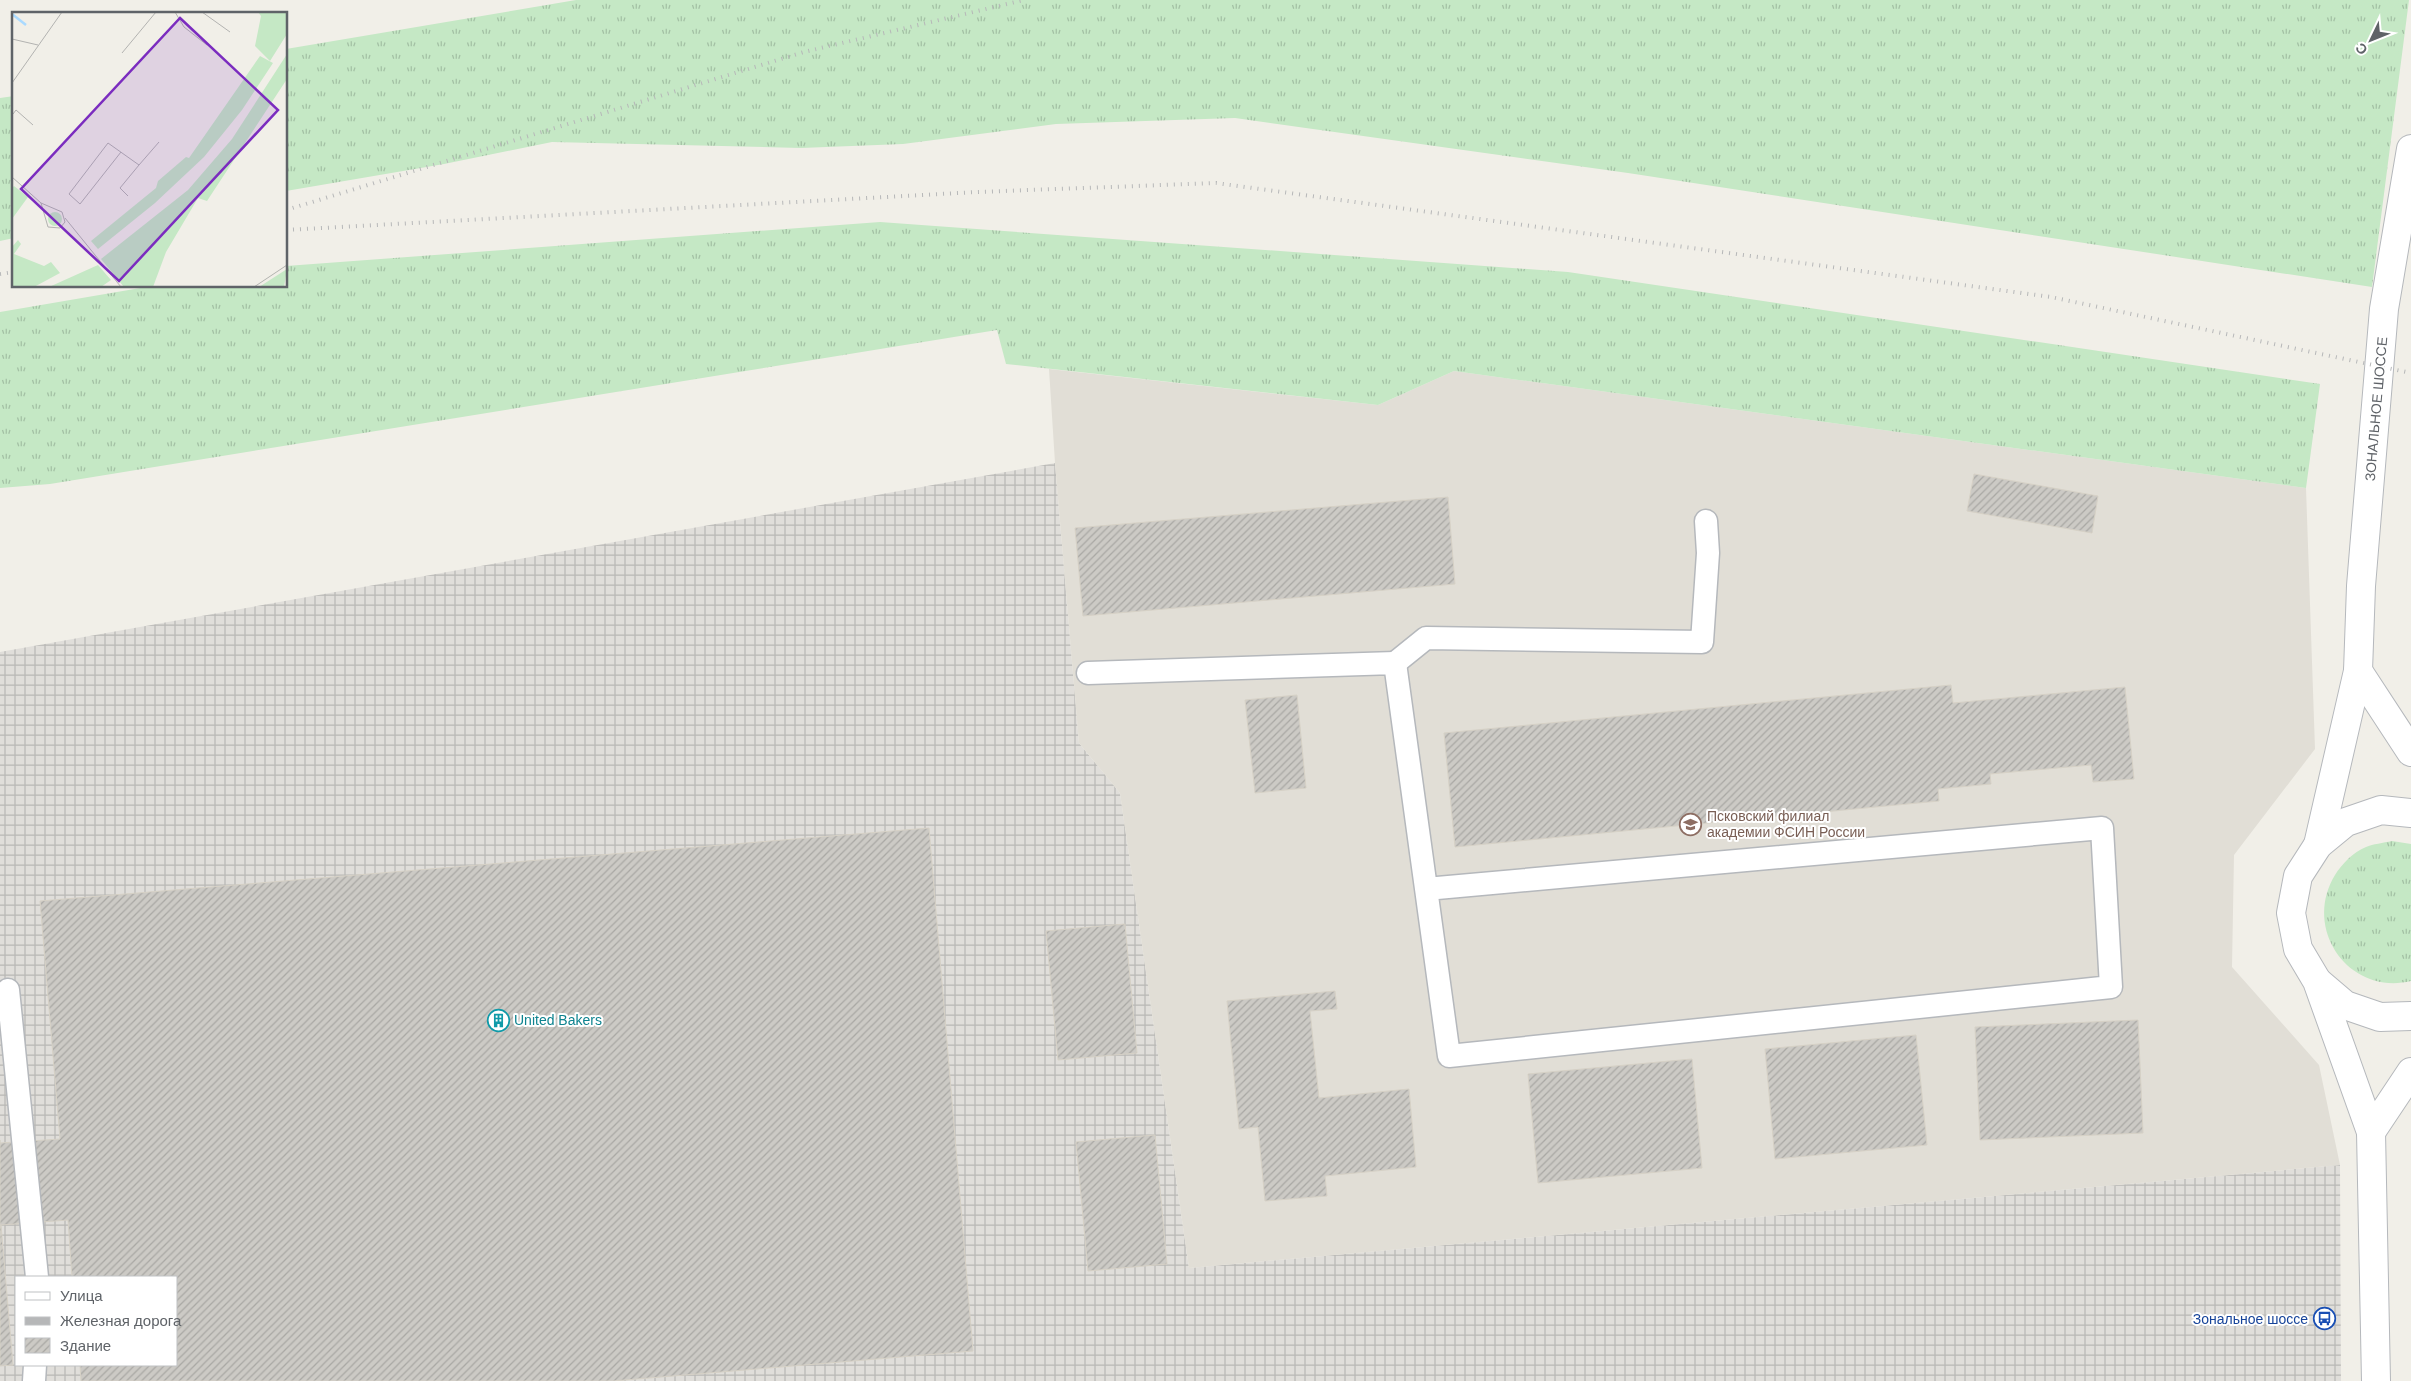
<svg xmlns="http://www.w3.org/2000/svg" width="2411" height="1381" font-family="Helvetica,sans-serif">
	<defs>
		<pattern id="industrial-grid" width="8" height="8" patternUnits="userSpaceOnUse" patternTransform="scale(1.25)"><rect width="8" height="8" fill="#e0deda"/><path d="M0 4h8M4 0v8" fill="none" stroke="#b9b8b5"/></pattern>
		<pattern id="grass-tufts" width="24" height="20" patternUnits="userSpaceOnUse" patternTransform="scale(1.25)"><rect width="24" height="20" fill="#c5e8c5"/><path d="M3 7l-1-3M5 7V3M7 7l1-3M15 17l-1-3M17 17v-4M19 17l1-3" fill="none" stroke="#a3c0a4"/></pattern>
		<pattern id="building-hatch" width="6" height="6" patternUnits="userSpaceOnUse" patternTransform="scale(1.25)"><rect width="6" height="6" fill="#cccac5"/><path d="M-1 1l2-2M0 6l6-6M5 7l2-2" fill="none" stroke="#a9a8a4"/></pattern>
	</defs>
	<rect width="100%" height="100%" fill="#f1efe8"/>
	<path fill="url(#industrial-grid)" fill-rule="evenodd" d="M1055 463 1079 743 1120 793 1189 1268 2340 1165 2341 1381H0V652ZM16 1277H176V1365H16Z"/>
	<path fill="#e1ded6" d="M1049 369 1378 405 1454 371 2306 488 2315 749 2234 855 2232 967 2319 1065 2340 1165 1189 1268 1120 793 1079 743 1055 463Z"/>
	<g fill="url(#grass-tufts)">
		<path d="M576 0H2409L2372 287 1628 173 1235 118 1056 124 903 144 801 148 552 142 444 164 286 191V49Z"/>
		<path d="M14 96V238L0 241V98Z"/>
		<path d="M880 222 1568 272 2320 384 2306 488 1454 371 1378 405 1006 364 997 330 50 484 0 488V312L152 286H286V266Z"/>
		<path d="M2392 841 2411 844V981C2349 996 2302 929 2335 875 2342 864 2353 852 2366 847 2373 844 2383 843 2392 841Z"/>
	</g>
	<g fill="url(#building-hatch)" stroke="#d6d1c6">
		<path d="M1974 474 2098 496 2092 533 1967 511Z"/>
		<path d="M1448 497 1455 584 1083 616 1075 528Z"/>
		<path d="M1951 685 1953 703 2125 687 2134 779 2093 782 2091 765 1990 774 1991 784 1938 789 1939 801 1455 847 1444 733Z"/>
		<path d="M1297 695 1306 788 1255 793 1245 700Z"/>
		<path d="M929 828 973 1351 613 1381H81L80 1365H176V1277H72L68 1220 1 1225 13 1365 0 1366V1140V1143L60 1139 40 901Z"/>
		<path d="M1125 924 1137 1053 1058 1060 1046 931Z"/>
		<path d="M1335 991 1337 1009 1310 1011 1319 1098 1409 1089 1416 1167 1325 1176 1327 1196 1265 1201 1258 1127 1239 1129 1227 1001Z"/>
		<path d="M2138 1020 2143 1133 1980 1140 1975 1027Z"/>
		<path d="M1916 1035 1927 1145 1775 1159 1765 1049Z"/>
		<path d="M1692 1059 1702 1168 1538 1183 1528 1074Z"/>
		<path d="M1155 1135 1167 1264 1088 1271 1076 1142Z"/>
	</g>
	<g fill="none" stroke-linecap="round" stroke-linejoin="round">
		<defs>
			<g id="lane">
				<path d="M1395 663 1426 638 1702 642 1708 553 1706 521"/>
				<path d="M1088 673 1395 663 1449 1056 2111 987 2102 828 1426 889"/>
				<path d="M8 990 37 1277"/>
				<path d="M34 1381 35 1365"/>
			</g>
			<g id="street">
				<path d="M2358 671 2411 752"/>
				<path d="M2318 845 2358 671 2361 586 2384 309 2411 149"/>
				<path d="M2318 982 2345 1005 2380 1017 2411 1016"/>
				<path d="M2371 1132 2411 1072"/>
				<path d="M2376 1381 2371 1132 2317 981 2298 949 2291 913 2298 876 2318 845 2346 822 2381 810 2411 813"/>
			</g>
		</defs>
		<use href="#lane" stroke="#b5b8bc" stroke-width="25"/>
		<use href="#street" stroke="#b5b8bc" stroke-width="30"/>
		<use href="#lane" stroke="#fff" stroke-width="22"/>
		<use href="#street" stroke="#fff" stroke-width="28"/>
		<g stroke="#b6b7b8" stroke-width="4" stroke-dasharray="1 6" stroke-linecap="butt">
			<path d="M286 210 804 52 1024 0"/>
			<path d="M286 230 977 192 1216 183 2051 297 2411 373"/>
			<path d="M0 274 14 272"/>
		</g>
	</g>
	<defs>
		<symbol id="university-ring" viewBox="-11 -11 22 22"><circle r="9.5" fill="#fff" stroke="#8d6e63" stroke-width="1.5"/><path d="M0-5L7-2L0 1L-7-2ZM-4 1L0 2.5L4 1V4Q0 6-4 4Z" fill="#8d6e63"/></symbol>
		<symbol id="building-ring" viewBox="-11 -11 22 22"><circle r="9.5" fill="#fff" stroke="#0f9aa8" stroke-width="1.5"/><path d="M-4-6H4V6H1V3H-1V6H-4ZM-2.5-4.3h1.7v1.8h-1.7ZM.8-4.3h1.7v1.8H.8ZM-2.5-1h1.7V.8h-1.7ZM.8-1h1.7V.8H.8Z" fill="#0f9aa8"/></symbol>
		<symbol id="bus-ring" viewBox="-11 -11 22 22"><circle r="9.5" fill="#fff" stroke="#1a4fb4" stroke-width="1.5"/><path d="M-5-6H5V4H4V6H2V4H-2V6H-4V4H-5ZM-3.5-4V0h7V-4ZM-3.5 1.2v1.5H-2V1.2ZM2 1.2v1.5H3.5V1.2Z" fill="#1a4fb4"/></symbol>
	</defs>
	<g fill-rule="evenodd">
		<use href="#university-ring" x="1678" y="812" width="25" height="25"/>
		<use href="#building-ring" x="486" y="1008" width="25" height="25"/>
		<use href="#bus-ring" x="2312" y="1306" width="25" height="25"/>
	</g>
	<g text-anchor="middle" dominant-baseline="central" stroke-width="4" stroke-linejoin="round" paint-order="stroke">
		<g font-size="14" fill="#5f6368" stroke="#fff">
			<text transform="translate(2376 409) rotate(-85)">ЗОНАЛЬНОЕ ШОССЕ</text>
		</g>
		<g font-size="14" fill="#785e54" stroke="#fff" text-anchor="start">
			<text x="1707" y="816">Псковский филиал<tspan x="1707" dy="16">академии ФСИН России</tspan></text>
		</g>
		<g font-size="14" fill="#0d838f" stroke="#fff" text-anchor="start">
			<text x="514" y="1020">United Bakers</text>
		</g>
		<g font-size="14" fill="#164399" stroke="#fff" text-anchor="end">
			<text x="2308" y="1319">Зональное шоссе</text>
		</g>
	</g>
	<g transform="translate(12 12)">
		<rect width="275" height="275" fill="#f1efe8"/>
		<path d="M246 0H275V22L258 49 243 34 249 4ZM275 42V67L195 189 186 186 154 240 141 275H112L89 247 176 178 220 127ZM248 44 261 51 230 98 192 145 143 191 86 237 79 229 144 176 146 169 174 145 177 146ZM36 207a7 7 0 1 1 14 0a7 7 0 1 1-14 0ZM6 228 9 232 2 242 32 254 39 250 48 261 22 275H0V235ZM86 253 99 268 89 275H37Z" fill="#c5e8c5"/>
		<path d="M275 258 272 275H247L275 257Z" fill="#c5e8c5"/>
		<path d="M2 174 16 185 0 207V176Z" fill="#c5e8c5"/>
		<path fill="none" stroke="#aadaff" stroke-width="2.5" d="M0 2 14 13"/>
		<path fill="none" stroke="#b3b3b1" stroke-width="1" d="M163 0 172 15 195 33M190 0 218 20M0 27 26 33M110 41 144 0M0 71 50 0M1 102 4 98 21 113M109 140 68 192 57 182 96 131 127 153 147 130M0 165 29 191 50 200 53 210 48 216 36 215 29 191M116 184 108 176 127 153M53 206 109 275M242 275 275 253"/>
		<path fill="#7b2cbf" fill-opacity="0.15" stroke="#7b2cbf" stroke-width="2.5" d="M168 6 266 98 107 269 9 177Z"/>
		<rect width="275" height="275" fill="none" stroke="#5f6368" stroke-width="2.5"/>
	</g>
	<rect x="15" y="1276" width="162" height="90" fill="#ffffff" stroke="#bfc1c3"/>
	<rect x="25" y="1292" width="25" height="8" fill="#ffffff" stroke="#bfc1c3"/>
	<text x="60" y="1301" font-size="15" fill="#5f6368">Улица</text>
	<rect x="25" y="1317" width="25" height="8" fill="#b6b7b8" stroke="#bfc1c3"/>
	<text x="60" y="1326" font-size="15" fill="#5f6368">Железная дорога</text>
	<rect x="25" y="1338" width="25" height="15" fill="url(#building-hatch)" stroke="#bfc1c3"/>
	<text x="60" y="1351" font-size="15" fill="#5f6368">Здание</text>
	<g transform="translate(2371 40) rotate(227)" stroke="#ffffff" stroke-width="4" paint-order="stroke">
	<path d="M0-4L9 19L0 12L-9 19Z" fill="#5f6368"/>
	<text y="-8" font-size="14" font-weight="bold" text-anchor="middle" fill="#5f6368">С</text>
	</g>
</svg>
